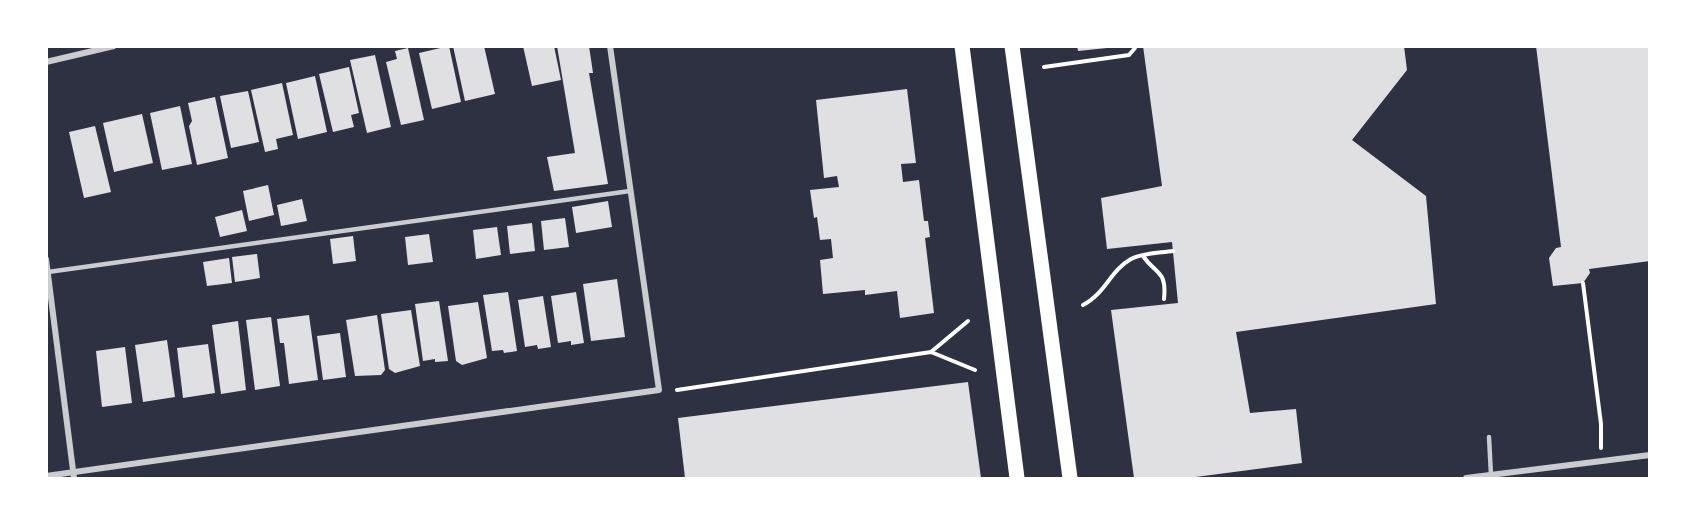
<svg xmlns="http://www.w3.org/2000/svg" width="1696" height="525" font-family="'Titillium Web',sans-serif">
	<rect width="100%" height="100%" fill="#2d3142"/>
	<g fill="#e0e0e3">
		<path d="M449 46 461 102 432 109 419 53Z"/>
		<path d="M453 46H484L495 94 465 101Z"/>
		<path d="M523 46H554L561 80 532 86Z"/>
		<path d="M557 46H589L593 73H589L608 184 554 191 547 157 575 153Z"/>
		<path d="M1077 46H1107V48L1078 51Z"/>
		<path d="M1143 46H1404L1407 70 1352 140 1426 196 1436 304 1236 332 1250 413 1296 409 1302 463 1188 478H1134L1111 310 1178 303 1172 242 1107 249 1101 198 1162 186Z"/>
		<path d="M1536 46H1650V261L1589 269 1590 273 1583 283 1553 286 1549 258 1556 248 1561 247Z"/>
		<path d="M408 48 424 120 401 125 386 62 397 59 395 51Z"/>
		<path d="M375 55 391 127 367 133 350 60Z"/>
		<path d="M349 67 359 113 351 115 354 127 333 132 319 74Z"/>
		<path d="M315 76 327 132 298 139 286 83Z"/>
		<path d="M282 83 293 135 276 139 278 149 265 152 251 90Z"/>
		<path d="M907 89 916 163 901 164 903 182 919 180 924 221H928L930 237 925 238 934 313 900 318 897 291 865 295V290L823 294 820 260 833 258 831 239 820 240 817 217 814 218 810 190 839 187 837 176 824 178 816 100Z"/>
		<path d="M248 91 259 142 231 148 220 96Z"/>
		<path d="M215 97 228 158 197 165 189 126 192 121 188 103Z"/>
		<path d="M180 106 192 164 162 170 150 113Z"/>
		<path d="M142 114 153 163 114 172 103 123Z"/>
		<path d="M95 126 111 192 84 198 69 132Z"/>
		<path d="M268 185 274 215 249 221 243 191Z"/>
		<path d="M302 199 307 221 281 226 277 205Z"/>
		<path d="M608 201 612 227 576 233 572 207Z"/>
		<path d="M242 210 247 231 220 237 215 217Z"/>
		<path d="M565 218 569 247 544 250 541 221Z"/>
		<path d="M532 223 535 251 510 254 507 226Z"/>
		<path d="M497 227 501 255 476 259 473 230Z"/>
		<path d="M429 234 433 262 408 265 405 237Z"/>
		<path d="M353 236 356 261 333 264 330 239Z"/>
		<path d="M257 254 260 278 235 282 232 257Z"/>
		<path d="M229 258 232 283 207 286 203 262Z"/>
		<path d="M617 279 625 337 591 341 583 284Z"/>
		<path d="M508 292 517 351 504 353 503 350 492 351 483 295Z"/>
		<path d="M576 292 584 343 571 345V341L558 343 551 296Z"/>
		<path d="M543 296 551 347 538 349 537 345 525 347 518 300Z"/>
		<path d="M439 301 448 361 435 362V359L423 361 415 304Z"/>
		<path d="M478 302 487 358 462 365 456 361 448 306Z"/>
		<path d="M411 310 420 366 395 373 389 369 381 314Z"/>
		<path d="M309 315 318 380 289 384 284 343H280L277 319Z"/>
		<path d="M377 315 385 370 381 375 355 376 346 320Z"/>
		<path d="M271 317 280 386 255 390 246 320Z"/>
		<path d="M238 321 246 390 221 394 212 325Z"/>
		<path d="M340 333 346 377 323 380 317 336Z"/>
		<path d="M167 340 175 397 143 402 135 345Z"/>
		<path d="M208 344 215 393 183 398 177 348Z"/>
		<path d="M125 347 132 403 102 407 96 351Z"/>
		<path d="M968 382 981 478H685L678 418Z"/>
	</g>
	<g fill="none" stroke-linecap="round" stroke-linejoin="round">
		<g stroke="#fff" stroke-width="4">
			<path d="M1044 67 1129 55 1135 48"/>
			<path d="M1143 256C1156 275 1167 270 1164 299"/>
			<path d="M1583 283 1601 424V448"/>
			<path d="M1083 305C1104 295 1111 270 1131 259 1142 253 1160 253 1173 251"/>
			<path d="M931 352 968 321"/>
			<path d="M677 390 931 352 975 370"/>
		</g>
		<g stroke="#caccd0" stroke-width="4.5">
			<path d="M48 272 630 191"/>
			<path d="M1489 437 1491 475"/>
		</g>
		<g stroke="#caccd0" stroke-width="6">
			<path d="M46 62 114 46"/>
			<path d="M46 259 74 478"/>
			<path d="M46 476 659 390 610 46"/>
			<path d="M1466 478 1650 455"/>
		</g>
		<g stroke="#fff" stroke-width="15">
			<path d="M962 46 1017 478"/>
			<path d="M1012 46 1070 478"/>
		</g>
	</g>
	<rect width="1696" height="525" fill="none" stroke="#ffffff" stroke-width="96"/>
</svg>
